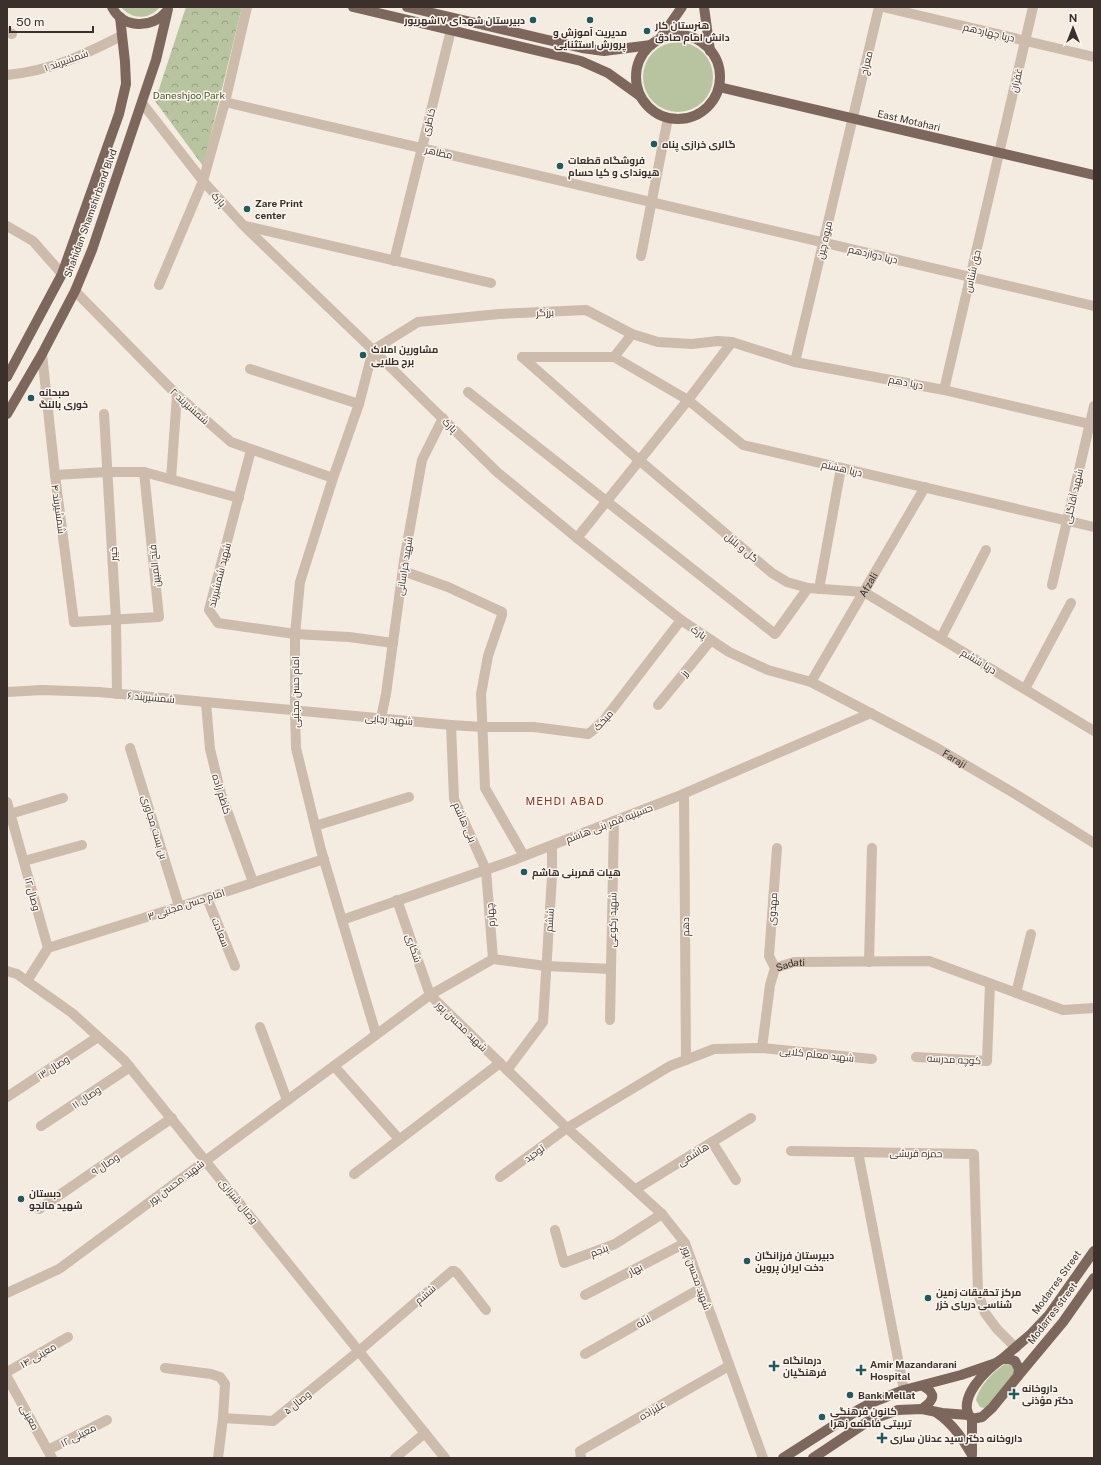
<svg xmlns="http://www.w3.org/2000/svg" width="1101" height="1465" font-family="'Public Sans',Cairo,sans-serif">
	<defs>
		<pattern id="forest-crowns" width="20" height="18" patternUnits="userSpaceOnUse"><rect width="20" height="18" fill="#b8c4a0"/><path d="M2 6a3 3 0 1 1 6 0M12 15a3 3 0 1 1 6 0" fill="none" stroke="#97a083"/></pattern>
	</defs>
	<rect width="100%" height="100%" fill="#f4ebe1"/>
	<g fill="#b8c4a0">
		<path d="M121 7H160C149 20 132 20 121 7Z"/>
		<circle cx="678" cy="77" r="35"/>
		<path d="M1005 1364 1013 1365 1017 1371 988 1407 984 1408 980 1407 976 1400C979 1386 993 1372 1005 1364Z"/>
	</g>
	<path fill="url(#forest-crowns)" d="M186 7H242L203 166 155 101Z"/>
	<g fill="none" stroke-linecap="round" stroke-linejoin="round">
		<g stroke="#cdbbac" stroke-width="10">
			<path d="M883 7 1094 57"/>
			<path d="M7 32 12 34"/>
			<path d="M7 75C50 71 84 55 121 36"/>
			<path d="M225 102 1094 306"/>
			<path id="s1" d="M142 103 203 181 244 226 373 350 497 472 577 538 681 620 729 652 768 670 811 682 937 748 1017 795 1094 843"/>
			<path d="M7 226 33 241 62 274"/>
			<path d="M246 226 491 283"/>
			<path d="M641 256 668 118"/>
			<path d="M394 261 451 30"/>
			<path d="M159 285 203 181 225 102 247 7"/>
			<path d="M75 291 177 395 231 442 333 478"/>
			<path d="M42 354 55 475 74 622 159 617 144 472"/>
			<path d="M522 357 639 460 772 573 787 582 808 588 864 592 1094 731"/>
			<path d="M522 357H614"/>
			<path d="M614 357 688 400 743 445 1094 527"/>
			<path d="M614 357 632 334"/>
			<path d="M795 362 879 7"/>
			<path d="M250 369 359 404"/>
			<path d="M944 390 1033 7"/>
			<path d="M468 392 775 634 808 588"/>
			<path d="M104 414 116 620 117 694"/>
			<path d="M251 450 209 610 218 623 295 634 349 637 393 643"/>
			<path d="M55 475 106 472H144L239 498"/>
			<path d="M171 479 177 395"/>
			<path d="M577 538 688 400 732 342"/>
			<path d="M403 571 448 587 502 612V615L488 656 481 694 485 788 524 856"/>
			<path d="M1052 585 1094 406"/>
			<path d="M819 589 841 468"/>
			<path d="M941 638 986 550"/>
			<path id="s2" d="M811 682 925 487"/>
			<path d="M1025 689 1071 603"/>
			<path d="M7 692 42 690 99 692 451 725 482 727H534L588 734 592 731 604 720 681 620"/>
			<path d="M206 703 210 749 221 794 253 882"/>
			<path d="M658 705 711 640"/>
			<path d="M381 718 386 694 404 561 422 460 443 418"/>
			<path d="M451 725 454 799 486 870 493 959"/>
			<path d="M130 748 179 906"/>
			<path d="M684 794 686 1060"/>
			<path d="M7 802 48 948 27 981"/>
			<path d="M10 814 63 798"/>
			<path d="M315 826 409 797"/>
			<path d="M24 861 82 845"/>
			<path d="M207 898 235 966"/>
			<path d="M397 900 430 995 493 959 546 966 611 969"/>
			<path d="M342 920 511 861 676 797 871 713"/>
			<path d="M48 948 207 898 324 859"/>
			<path d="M869 962 872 848"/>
			<path id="s3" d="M775 968 794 962 929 961 1063 1010 1094 1008"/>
			<path d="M7 971 17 974 72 1013 124 1060 445 1458"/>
			<path d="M1016 993 1031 934"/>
			<path d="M610 1020 614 821"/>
			<path d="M260 1027 287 1100"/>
			<path d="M376 1034 321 850 296 748 295 711V634L300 582 333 478 359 404 373 350 418 322 499 314 586 310 632 334 658 342 692 344 718 341 732 342 795 362 944 390 1094 425"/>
			<path d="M762 1048 770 985 775 968 769 956 777 848"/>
			<path d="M916 1057 987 1061 990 984"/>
			<path d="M334 1066 399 1139"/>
			<path d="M507 1070 543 1022 552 876V846"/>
			<path d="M7 1097 98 1037"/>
			<path d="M41 1126 130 1067"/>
			<path d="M712 1142 736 1180"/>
			<path d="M791 1151 974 1154 978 1293 985 1313 997 1329 1016 1348"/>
			<path d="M858 1152 904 1390"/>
			<path d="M354 1174 500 1063"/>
			<path d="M500 1177 567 1128 670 1066 714 1049 762 1048 872 1059"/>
			<path d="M636 1189 751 1118"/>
			<path d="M39 1209 172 1118"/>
			<path d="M555 1230 564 1263 615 1244 662 1214"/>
			<path d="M7 1293 59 1269 430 995 567 1128 662 1214 685 1243 763 1458"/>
			<path d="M585 1295 685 1243"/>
			<path d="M585 1354 701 1288"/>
			<path d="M165 1368 211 1374 220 1377 225 1384 223 1418 218 1458"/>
			<path d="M7 1372 68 1337"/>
			<path d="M7 1377 52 1458"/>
			<path d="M223 1418 273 1421 359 1351 452 1271H454L457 1273 486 1310"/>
			<path d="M48 1450 107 1420"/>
			<path d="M395 1458 425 1433"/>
			<path d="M581 1458 580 1451 729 1366"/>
		</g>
		<g stroke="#7d675c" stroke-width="10">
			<path d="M112 7C123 29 152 29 167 11"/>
			<path d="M353 7 581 61 608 73 640 96"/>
			<path d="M407 7 582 48 604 51 651 45"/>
			<path d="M704 7 710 51"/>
			<circle cx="678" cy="77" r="42"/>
			<path d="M659 40 682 7"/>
			<path d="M719 87 1094 175"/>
			<path d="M7 377 62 274 119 114 126 84 125 62 120 17"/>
			<path d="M7 414 42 354 75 291 92 250 156 60 168 9"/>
			<path d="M1002 1359H1009L1015 1361 1019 1369 1018 1376 992 1408 982 1417 972 1419C954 1401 987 1368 1002 1359Z"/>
			<path d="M1002 1359 1031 1334 1049 1315 1094 1251"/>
			<path d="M1018 1376 1063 1322 1094 1278"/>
			<path d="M922 1409C934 1400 937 1394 923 1386"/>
			<path d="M937 1413C953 1424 962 1438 972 1455"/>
			<path d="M972 1419V1453"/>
			<path d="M783 1458 858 1410 873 1402 904 1390 961 1375 996 1363"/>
			<path d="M813 1458 870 1420 898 1410 922 1409 942 1413 968 1415"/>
		</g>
	</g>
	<g fill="#1f5a5e" stroke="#fbf5ee" stroke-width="1.5">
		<circle cx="533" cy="20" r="4"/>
		<circle cx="590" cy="20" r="4"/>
		<circle cx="647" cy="31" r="4"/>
		<circle cx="654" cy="144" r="4"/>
		<circle cx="560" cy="166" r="4"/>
		<circle cx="247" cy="209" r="4"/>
		<circle cx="363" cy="355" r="4"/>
		<circle cx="31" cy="398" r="4"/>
		<circle cx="524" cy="872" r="4"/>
		<circle cx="21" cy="1199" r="4"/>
		<circle cx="747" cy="1261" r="4"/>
		<circle cx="928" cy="1298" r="4"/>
		<path d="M772 1360h4v4h4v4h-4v4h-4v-4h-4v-4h4z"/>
		<path d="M859 1364h4v4h4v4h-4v4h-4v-4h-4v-4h4z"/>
		<path d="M1012 1388h4v4h4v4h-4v4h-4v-4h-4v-4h4z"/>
		<circle cx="850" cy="1395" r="4"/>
		<circle cx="822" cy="1417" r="4"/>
		<path d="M880 1432h4v4h4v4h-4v4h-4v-4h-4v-4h4z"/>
	</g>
	<g text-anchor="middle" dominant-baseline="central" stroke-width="3" stroke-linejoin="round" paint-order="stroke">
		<g font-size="10" font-weight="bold" fill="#3b302b" stroke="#fbf5ee" text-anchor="start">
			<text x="525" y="20" text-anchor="end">دبیرستان شهدای ۱۷شهریور</text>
			<text x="655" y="25">هنرستان کار<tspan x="655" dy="12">دانش امام صادق</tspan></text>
			<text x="590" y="32" text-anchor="middle">مدیریت آموزش و<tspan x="590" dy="12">پرورش استثنایی</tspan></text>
			<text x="662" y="144">گالری خرازی پناه</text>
			<text x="568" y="160">فروشگاه قطعات<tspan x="568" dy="12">هیوندای و کیا حسام</tspan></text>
			<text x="255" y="203">Zare Print<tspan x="255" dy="12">center</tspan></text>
			<text x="371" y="349">مشاورین املاک<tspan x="371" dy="12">برج طلایی</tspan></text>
			<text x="39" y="392">صبحانه<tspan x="39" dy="12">خوری بالنگ</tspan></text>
			<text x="532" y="872">هیات قمربنی هاشم</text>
			<text x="29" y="1193">دبستان<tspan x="29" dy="12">شهید مالجو</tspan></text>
			<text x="755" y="1255">دبیرستان فرزانگان<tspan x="755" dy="12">دخت ایران پروین</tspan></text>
			<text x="936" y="1292">مرکز تحقیقات زمین<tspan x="936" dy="12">شناسی دریای خزر</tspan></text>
			<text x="783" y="1360">درمانگاه<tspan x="783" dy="12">فرهنگیان</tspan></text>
			<text x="870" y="1364">Amir Mazandarani<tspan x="870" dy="12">Hospital</tspan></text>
			<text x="1022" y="1388">داروخانه<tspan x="1022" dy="12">دکتر مؤذنی</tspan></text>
			<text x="858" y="1395">Bank Mellat</text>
			<text x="830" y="1411">کانون فرهنگی<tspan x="830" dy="12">تربیتی فاطمه زهرا</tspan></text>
			<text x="890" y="1438">داروخانه دکتر سید عدنان ساری</text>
		</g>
		<g font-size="10" fill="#3b302b" stroke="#fbf5ee">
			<text transform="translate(989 32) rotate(13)">دریا چهاردهم</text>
			<text transform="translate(66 60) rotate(-20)">شمشیربند ۱</text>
			<text transform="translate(866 63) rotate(-77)">معراج</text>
			<text transform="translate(1016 80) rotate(-77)">غفران</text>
			<text transform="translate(909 120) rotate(13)">East Motahari</text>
			<text transform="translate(428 122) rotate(-76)">خاطری</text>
			<text transform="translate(439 152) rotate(13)">مظاهر</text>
			<text transform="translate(219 199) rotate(48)">پارک</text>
			<text transform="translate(90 213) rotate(-70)">Shahidan Shamshirband Blvd</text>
			<text transform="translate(824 240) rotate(-77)">میوه چین</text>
			<text transform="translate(873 254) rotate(13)">دریا دوازدهم</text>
			<text transform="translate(972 271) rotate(-77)">حق شناس</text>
			<text transform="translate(545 312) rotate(-3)">برزگر</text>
			<text transform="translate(906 382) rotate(11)">دریا دهم</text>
			<text transform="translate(190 406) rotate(42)">شمشیربند ۲</text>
			<text transform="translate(450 425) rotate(45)">پارک</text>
			<text transform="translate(842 468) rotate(13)">دریا هشتم</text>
			<text transform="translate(1073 496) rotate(-77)">شهید آقاگلی</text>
			<text transform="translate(59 509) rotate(82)">شمشیربند ۴</text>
			<text transform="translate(742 547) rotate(40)">گل و بلبل</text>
			<text transform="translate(113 554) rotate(-93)">خیبر</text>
			<text transform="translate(154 566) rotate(-96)">فتح المبین</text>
			<text transform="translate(404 566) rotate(-81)">شهید خراسانی</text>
			<text transform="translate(219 575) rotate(-76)">شهید شمشیربند</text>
			<text stroke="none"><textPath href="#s2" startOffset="113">Afzali</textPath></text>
			<text transform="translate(699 632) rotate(34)">پارک</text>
			<text transform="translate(979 661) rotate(31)">دریا ششم</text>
			<text transform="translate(684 673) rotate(-51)">رز</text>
			<text transform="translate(295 692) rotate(-90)">امام حسن مجتبی</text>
			<text transform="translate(151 697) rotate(5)">شمشیربند ۶</text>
			<text transform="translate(389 719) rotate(5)">شهید رجایی</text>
			<text transform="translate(603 720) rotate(-48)">میخک</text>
			<text stroke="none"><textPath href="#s1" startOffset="1057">Faraji</textPath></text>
			<text transform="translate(222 794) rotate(73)">کاظم زاده</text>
			<text transform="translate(465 822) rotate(66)">بنی هاشم</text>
			<text transform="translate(609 823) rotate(-21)">حسینیه قمر بنی هاشم</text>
			<text transform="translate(155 827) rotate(73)">بن بست مجاوری</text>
			<text transform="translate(33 894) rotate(74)">وصال ۱۲</text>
			<text transform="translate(186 904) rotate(-18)">امام حسن مجتبی ۳</text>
			<text transform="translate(772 909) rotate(-86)">مهدوی</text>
			<text transform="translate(490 915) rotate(-95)">چهارم</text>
			<text transform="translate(549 920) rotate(-86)">ششم</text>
			<text transform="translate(612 920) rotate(-89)">شهید رکوعی</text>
			<text transform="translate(685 927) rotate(-91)">دهم</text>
			<text transform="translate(221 932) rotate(68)">سعادت</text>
			<text transform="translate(414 948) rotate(71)">شکاری</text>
			<text stroke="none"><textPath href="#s3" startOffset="16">Sadati</textPath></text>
			<text transform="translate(462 1026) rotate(44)">شهید محسن پور</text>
			<text transform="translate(817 1054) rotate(6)">شهید معلم کلایی</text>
			<text transform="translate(954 1059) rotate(3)">کوچه مدرسه</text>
			<text transform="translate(53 1067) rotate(-33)">وصال ۱۳</text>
			<text transform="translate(86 1097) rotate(-34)">وصال ۱۱</text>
			<text transform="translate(534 1153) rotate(-36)">توحید</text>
			<text transform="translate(916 1153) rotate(1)">حمزه قریشی</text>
			<text transform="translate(693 1154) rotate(-32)">هاشمی</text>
			<text transform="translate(105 1164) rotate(-34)">وصال ۹</text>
			<text transform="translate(176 1182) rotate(-37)">شهید محسن پور</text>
			<text transform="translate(239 1201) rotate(51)">وصال شیرازی</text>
			<text transform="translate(599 1250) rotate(-21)">پنجم</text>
			<text transform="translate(635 1269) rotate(-28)">بهار</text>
			<text transform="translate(697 1278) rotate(70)">شهید محسن پور</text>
			<text transform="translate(1056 1282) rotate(-54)">Modarres Street</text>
			<text transform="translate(425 1294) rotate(-41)">ششم</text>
			<text transform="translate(1052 1313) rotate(-53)">Modarres street</text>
			<text transform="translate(643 1321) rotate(-30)">لاله</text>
			<text transform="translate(38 1355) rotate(-30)">معینی ۱۴</text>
			<text transform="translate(297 1402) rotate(-39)">وصال ۵</text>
			<text transform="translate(652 1410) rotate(-30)">علیزاده</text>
			<text transform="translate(30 1417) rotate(61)">معینی</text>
			<text transform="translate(78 1435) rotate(-27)">معینی ۱۲</text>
		</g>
		<g font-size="10" fill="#4a5a2e" stroke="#fbf5ee">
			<text x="189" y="95">Daneshjoo Park</text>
		</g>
		<g font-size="11" letter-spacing="1" fill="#8c3b22" stroke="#fbf5ee">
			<text x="565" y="801">MEHDI ABAD</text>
		</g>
	</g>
	<rect width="1101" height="1465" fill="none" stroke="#3b302b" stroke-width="16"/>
	<g transform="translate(1073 28)" stroke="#fbf5ee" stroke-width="3" paint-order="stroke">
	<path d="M0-3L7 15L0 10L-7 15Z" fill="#3b302b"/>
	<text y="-6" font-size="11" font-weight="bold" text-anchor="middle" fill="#3b302b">N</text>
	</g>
	<path d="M10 26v6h83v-6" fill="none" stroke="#3b302b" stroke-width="2"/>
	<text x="16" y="26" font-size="12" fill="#3b302b" stroke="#fbf5ee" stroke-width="3" paint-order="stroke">50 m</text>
</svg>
